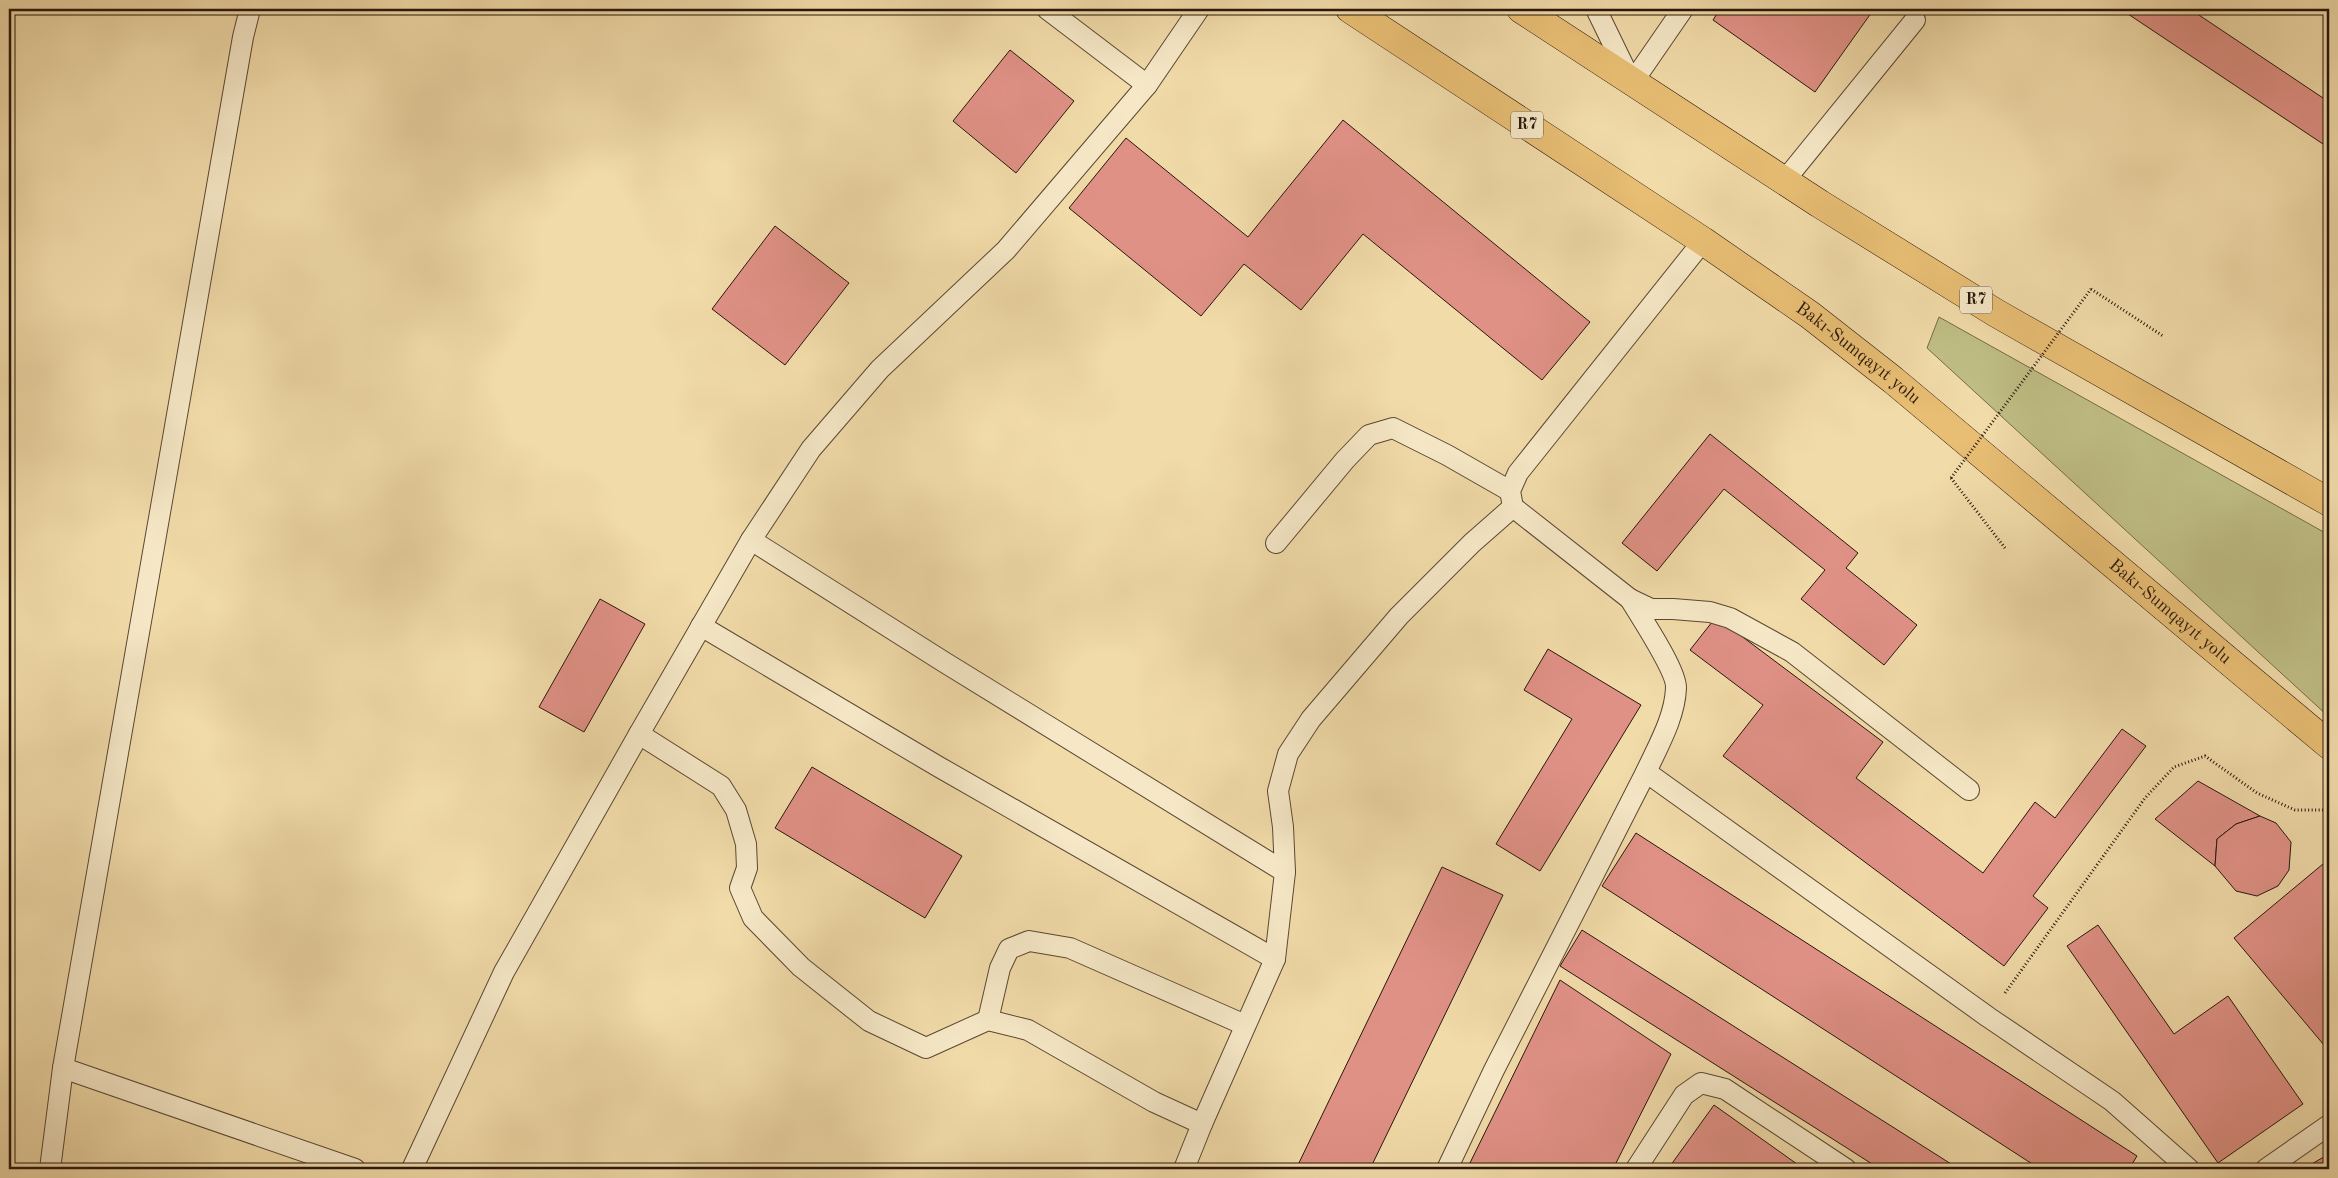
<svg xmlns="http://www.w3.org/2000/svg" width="2338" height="1178" font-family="'Old Standard TT',serif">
	<rect width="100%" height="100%" fill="#f1dba9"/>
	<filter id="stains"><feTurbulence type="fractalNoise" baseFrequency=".004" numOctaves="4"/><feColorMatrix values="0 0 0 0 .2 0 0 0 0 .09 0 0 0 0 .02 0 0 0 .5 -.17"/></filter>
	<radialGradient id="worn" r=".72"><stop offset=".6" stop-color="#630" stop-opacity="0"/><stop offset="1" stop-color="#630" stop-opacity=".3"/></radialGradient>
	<path fill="#bfbe85" stroke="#746a48" d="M1939 317 2329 535V717L1927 348Z"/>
	<g fill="#e09186" stroke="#29160c">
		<path d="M1720 9H1786L1794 15 1799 9H1874L1815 92 1713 20Z"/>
		<path d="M2132 9H2190L2329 102V148L2128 14Z"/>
		<path d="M1010 50 1074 101 1016 173 953 121Z"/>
		<path d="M1343 120 1590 322 1542 380 1363 234 1301 310 1244 264 1201 316 1069 208 1126 138 1248 237Z"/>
		<path d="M775 226 849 283 785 365 712 309Z"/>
		<path d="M1710 434 1858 553 1846 568 1917 625 1884 665 1801 599 1825 570 1724 489 1657 571 1622 543Z"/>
		<path d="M600 599 645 624 584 732 539 707Z"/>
		<path d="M1716 617 1883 742 1856 778 1983 873 2035 802 2055 818 2122 729 2146 746 2033 896 2048 908 2004 966 1723 756 1763 705 1690 650Z"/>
		<path d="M1548 649 1641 705 1540 871 1496 844 1572 719 1524 690Z"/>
		<path d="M812 767 962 856 925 918 775 828Z"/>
		<path d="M2198 781 2260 816 2236 824 2217 839 2215 866 2155 819Z"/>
		<path d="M2260 816 2276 823 2291 842 2289 870 2278 886 2257 896 2236 891 2215 866 2217 839 2236 824Z"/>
		<path d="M1636 833 2137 1156 2129 1169H2040L1602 886Z"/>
		<path d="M2329 859V1051L2234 938Z"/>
		<path d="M1442 867 1503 895 1370 1169H1296Z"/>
		<path d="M2098 925 2174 1034 2228 996 2303 1104 2218 1163 2067 946Z"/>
		<path d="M1582 930 1959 1169H1880L1560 966Z"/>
		<path d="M1560 980 1671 1054 1613 1169H1467Z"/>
		<path d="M1714 1105 1804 1169H1668Z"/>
		<path d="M2329 1154V1169H2303Z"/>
	</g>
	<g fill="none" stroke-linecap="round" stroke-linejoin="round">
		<defs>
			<g id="service">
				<path d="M1047 9 1147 85 1006 250 880 369 811 449 751 540 944 662 1285 872"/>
				<path d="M1596 9 1632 83 1683 9"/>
				<path d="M1147 85 1199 9"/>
				<path d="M1785 180 1915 20"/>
				<path d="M1703 241 1518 473 1510 491 1513 507 1630 599 1651 609H1673L1710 612 1730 618 1792 652 1969 790"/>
				<path d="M1276 543 1345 460 1369 435 1393 428 1447 455 1510 491"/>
				<path d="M1630 599C1640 616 1677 671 1676 688 1675 717 1658 746 1646 772L1988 1017 2112 1101 2189 1169"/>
				<path d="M701 626 939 767 1275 959"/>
				<path d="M639 734 721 786 736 810 746 844 747 868 740 888 753 918 801 967 869 1021 926 1048 988 1020 1028 1030 1154 1102 1202 1124 1184 1169"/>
				<path d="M988 1020 1000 968 1009 949 1029 941 1070 948 1245 1025"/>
				<path d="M63 1068 355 1169"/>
				<path d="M1202 1124 1275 959 1285 872 1283 827 1278 791 1288 754 1311 719 1399 616 1472 543 1513 507"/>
				<path d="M50 1169 63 1068 243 37 250 9"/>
				<path d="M412 1169 504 972 639 734 751 540"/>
				<path d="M1447 1169 1494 1070 1646 772"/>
				<path d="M1636 1169 1684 1095 1701 1083 1725 1089 1846 1169"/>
				<path d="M2266 1169 2329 1125"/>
			</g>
			<g id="trunk">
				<path id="s1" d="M1350 9 1703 241 1810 315 1893 380 2329 745"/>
				<path d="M1521 9 1820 204 1996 313 2329 502"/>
			</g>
		</defs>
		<use href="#service" stroke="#5b4733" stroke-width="22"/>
		<use href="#trunk" stroke="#29160c" stroke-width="29"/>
		<g stroke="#29160c" stroke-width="3" stroke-dasharray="1 2.5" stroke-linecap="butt">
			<path d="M2091 289 2163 336"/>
			<path d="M1951 478 2005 548"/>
			<path d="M2005 993 2145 798 2174 767 2205 756 2257 793 2295 810H2329"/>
		</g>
		<use href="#service" stroke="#f6e8c7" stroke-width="20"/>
		<use href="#trunk" stroke="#e8be74" stroke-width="28"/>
		<path stroke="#29160c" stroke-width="3" stroke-dasharray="1 2.5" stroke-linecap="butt" d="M1951 478 2091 289"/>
	</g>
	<g text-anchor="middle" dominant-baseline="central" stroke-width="4.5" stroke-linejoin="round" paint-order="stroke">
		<g fill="#f6e8c7" stroke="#654" stroke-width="1">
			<rect x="1511" y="111.5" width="32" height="27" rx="4"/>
			<rect x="1960" y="286.5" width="32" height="27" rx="4"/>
		</g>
		<g font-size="16" font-weight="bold" fill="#29160c">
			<text x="1527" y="125">R7</text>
			<text x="1976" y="300">R7</text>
		</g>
		<g font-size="18" fill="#29160c" stroke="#f6e8c7">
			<text stroke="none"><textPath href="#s1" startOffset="614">Bakı-Sumqayıt yolu</textPath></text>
			<text stroke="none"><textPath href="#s1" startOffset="1019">Bakı-Sumqayıt yolu</textPath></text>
		</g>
	</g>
	<rect width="2338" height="1178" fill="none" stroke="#f1dba9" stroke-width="30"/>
	<rect x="10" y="10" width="2318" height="1158" fill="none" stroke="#29160c" stroke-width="2.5"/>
	<rect x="15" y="15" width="2308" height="1148" fill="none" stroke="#29160c"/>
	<rect width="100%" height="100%" filter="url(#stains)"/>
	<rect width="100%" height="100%" fill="url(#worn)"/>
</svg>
